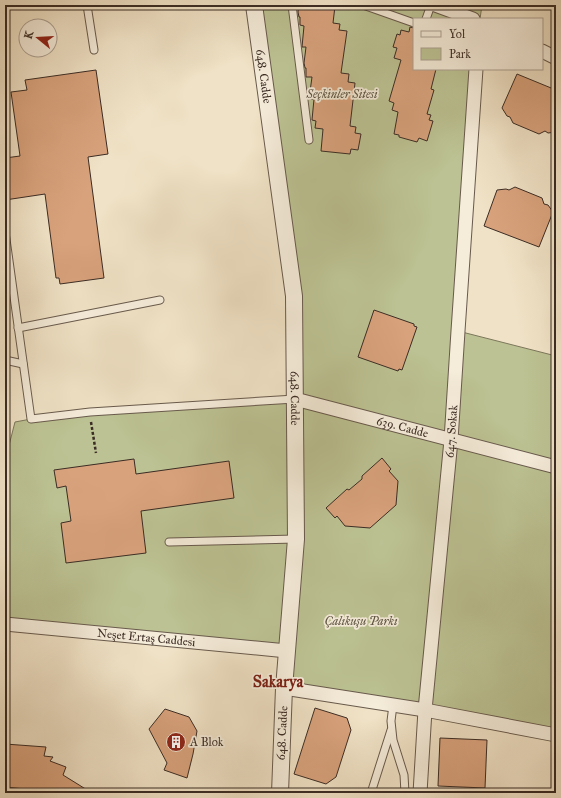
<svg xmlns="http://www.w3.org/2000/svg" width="561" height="798" font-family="'IM FELL Great Primer',serif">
	<rect width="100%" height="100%" fill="#f0e2c6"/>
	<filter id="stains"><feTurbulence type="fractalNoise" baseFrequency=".005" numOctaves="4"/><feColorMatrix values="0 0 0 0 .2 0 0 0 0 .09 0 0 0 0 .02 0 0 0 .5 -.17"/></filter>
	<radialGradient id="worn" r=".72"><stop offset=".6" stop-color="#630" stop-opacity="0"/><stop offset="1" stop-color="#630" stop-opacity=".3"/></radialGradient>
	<path fill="#bcc293" stroke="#7c775c" d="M254 5H482L480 19H414V69H476L458 331 556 356V459L554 466 556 467V735L284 688 287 652 5 624V461L15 422 31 419 295 399 294 296Z"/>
	<g fill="#d8a27c" stroke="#3b2c24">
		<path d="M299 5H331L335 6 333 23 340 24 339 30 347 31 341 73 349 74 348 82 355 83 350 126 356 127 355 133 361 134 358 150 351 149 350 154 321 151 323 129 315 128 316 121 312 120 314 99H309L312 77H306V68H305L304 63 306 47H302L304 26 300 25V17H299L298 12Z"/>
		<path d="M410 27 414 28V69H436L431 89 434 90 427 114 431 115 429 120 433 121 427 141 419 138 417 142 399 137V135L394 134 398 112 392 110 394 103 389 101 401 60 394 58 397 48 393 47 397 34 400 35 401 30 409 32Z"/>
		<path d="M96 70 108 154 88 157 104 278 60 284 59 278H56L45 194 5 200V158L20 156 11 92 27 90 25 80Z"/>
		<path d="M517 74 556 90V132L548 133 545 131 539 134 513 123 510 117 507 116 502 108Z"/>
		<path d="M515 187 542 198 544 204 548 205 553 212 539 247 484 226 497 190 506 189 509 190Z"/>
		<path d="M374 310 414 324V326L417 327 402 370 399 369 398 371 358 357Z"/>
		<path d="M382 458 391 469 389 471 398 481 396 505 370 528 345 526 337 516 335 518 326 508 347 489 349 490 362 479V476Z"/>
		<path d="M134 459 136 474 229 461 234 498 141 511 146 553 66 563 61 523 71 521 66 486 57 488 54 470Z"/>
		<path d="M315 708 347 718 351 730 336 777 326 784 294 774Z"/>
		<path d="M165 709 189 717 197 731 193 754 187 778 164 770 167 763 149 729Z"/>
		<path d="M440 738 487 740 485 788 438 786Z"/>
		<path d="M5 744 46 747 44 756 53 757 50 761 66 767 63 775 92 793H42L35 790 5 787Z"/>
	</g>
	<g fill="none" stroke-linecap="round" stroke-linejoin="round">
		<defs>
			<g id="service">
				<path d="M87 5 94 50"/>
				<path d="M292 5 309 140"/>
				<path d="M363 5 414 23"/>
				<path d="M426 19 431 5"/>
				<path d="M5 232 31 419 90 412 295 399"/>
				<path d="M18 328 160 300"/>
				<path d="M5 360 23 364"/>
				<path d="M169 542 296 539"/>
				<path d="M393 705 391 721 393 740 404 775 405 793"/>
				<path d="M371 793 391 730"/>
			</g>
			<g id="minor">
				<path d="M435 5 473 19"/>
				<path d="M542 51 556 58"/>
				<path id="s1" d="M295 399 556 467"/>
				<path id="s2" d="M5 624 287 651"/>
				<path d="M284 688 425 710 556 735"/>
				<path id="s3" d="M420 793 425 710 451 440 458 331 476 69"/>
			</g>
			<g id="tertiary">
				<path id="s4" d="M254 5 294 296 296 539 284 688 280 793"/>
			</g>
		</defs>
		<use href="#service" stroke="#685a4c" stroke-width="9"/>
		<use href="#minor" stroke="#685a4c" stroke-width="15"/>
		<use href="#tertiary" stroke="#685a4c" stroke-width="18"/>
		<path stroke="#3b2c24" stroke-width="2.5" stroke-dasharray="3 2" stroke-linecap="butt" d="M91 422 96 453"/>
		<use href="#service" stroke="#f5ecda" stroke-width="7"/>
		<use href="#minor" stroke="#f5ecda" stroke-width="13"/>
		<use href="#tertiary" stroke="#f5ecda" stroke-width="16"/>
	</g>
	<defs>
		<symbol id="building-disc" viewBox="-11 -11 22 22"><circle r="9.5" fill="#8f2418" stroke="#f5ecda"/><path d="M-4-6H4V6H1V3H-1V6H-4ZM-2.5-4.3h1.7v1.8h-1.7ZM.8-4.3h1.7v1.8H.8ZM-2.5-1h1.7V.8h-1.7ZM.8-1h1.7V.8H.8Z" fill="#fff"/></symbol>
	</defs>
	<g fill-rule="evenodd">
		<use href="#building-disc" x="165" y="731" width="22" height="22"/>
	</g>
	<g text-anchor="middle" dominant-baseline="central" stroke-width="3.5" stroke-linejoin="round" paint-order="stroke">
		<g font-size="12" fill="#3b2c24" stroke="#f5ecda">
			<text stroke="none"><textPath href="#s4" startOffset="72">648. Cadde</textPath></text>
			<text stroke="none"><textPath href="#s4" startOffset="396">648. Cadde</textPath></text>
			<text stroke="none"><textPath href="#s1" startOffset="111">639. Cadde</textPath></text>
			<text stroke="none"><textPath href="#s3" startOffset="363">647. Sokak</textPath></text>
			<text stroke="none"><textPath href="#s2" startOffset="142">Neşet Ertaş Caddesi</textPath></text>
			<text transform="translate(282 733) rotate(-87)">648. Cadde</text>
		</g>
		<g font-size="12" font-style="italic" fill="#5b5240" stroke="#f5ecda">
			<text x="342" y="94">Seçkinler Sitesi</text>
			<text x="361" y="621">Çalıkuşu Parkı</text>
		</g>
		<g font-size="12" fill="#3b2c24" stroke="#f5ecda" text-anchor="start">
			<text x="190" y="742">A Blok</text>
		</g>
		<g font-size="16" font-weight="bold" fill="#7a1f14" stroke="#f5ecda">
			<text x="278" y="681">Sakarya</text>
		</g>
	</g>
	<rect width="561" height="798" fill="none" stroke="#f0e2c6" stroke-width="20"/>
	<rect x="6" y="6" width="549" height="786" fill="none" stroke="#3b2c24" stroke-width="2"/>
	<rect x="10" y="10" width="541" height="778" fill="none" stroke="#3b2c24"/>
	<rect x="413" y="18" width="130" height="52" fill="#f5ecda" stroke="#ab9f91"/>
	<rect x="421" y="31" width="20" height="6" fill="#f5ecda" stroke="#ab9f91"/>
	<text x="449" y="38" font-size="12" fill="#3b2c24">Yol</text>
	<rect x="421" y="48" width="20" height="12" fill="#bcc293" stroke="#ab9f91"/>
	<text x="449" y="58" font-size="12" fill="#3b2c24">Park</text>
	<g transform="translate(38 38) rotate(288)"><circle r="19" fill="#f5ecda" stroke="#ab9f91"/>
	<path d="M0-3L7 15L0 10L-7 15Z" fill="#8f2418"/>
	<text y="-6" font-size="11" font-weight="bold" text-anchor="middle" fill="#3b2c24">K</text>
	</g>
	<rect width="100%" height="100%" filter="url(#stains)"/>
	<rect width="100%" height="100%" fill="url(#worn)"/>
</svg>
